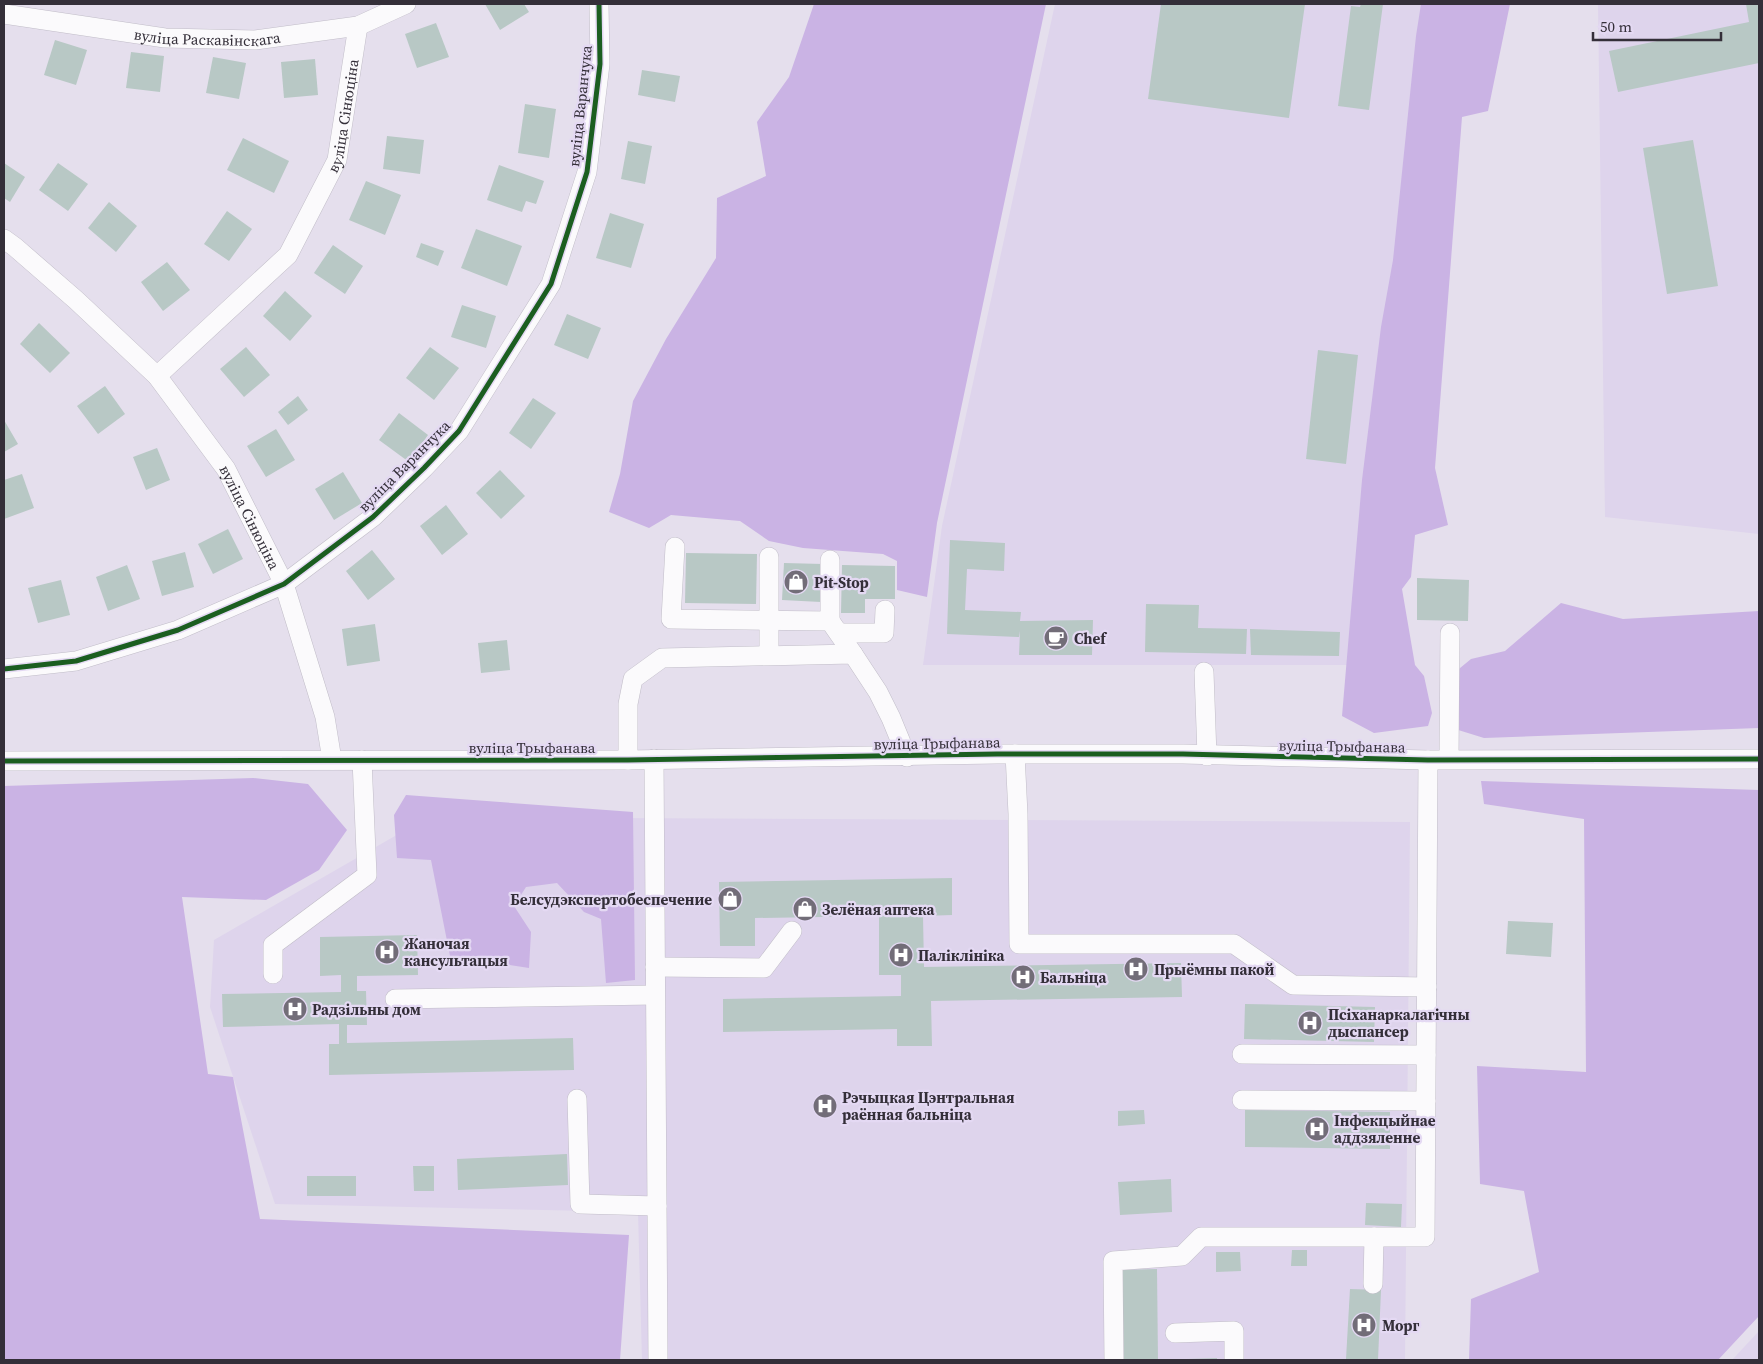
<svg xmlns="http://www.w3.org/2000/svg" width="1763" height="1364" font-family="'Source Serif 4',serif">
	<rect width="100%" height="100%" fill="#e5dfed"/>
	<g fill="#ded4ec">
		<path d="M1055 4H1437L1378 665H923L942 526Z"/>
		<path d="M1598 4H1759V534L1605 517Z"/>
		<path d="M428 817 1410 822 1405 1360H642L638 1212 275 1204 210 1007 214 940Z"/>
		<path d="M1759 1331V1360H1732Z"/>
	</g>
	<g fill="#cab3e4">
		<path d="M814 4H1046L937 523 927 597 897 590V561L883 554 803 548 769 541 740 521 671 515 649 528 609 512 620 474 633 401 666 339 716 258 717 198 766 176 757 122 789 77Z"/>
		<path d="M1421 4H1510L1488 111 1462 117 1435 468 1448 525 1415 535 1411 577 1402 589 1415 665 1424 676 1432 713 1428 726 1374 733 1342 716 1362 480 1381 327 1393 260 1416 36Z"/>
		<path d="M1561 603 1623 619 1759 611V728L1484 738 1455 729 1454 673 1471 659 1505 651Z"/>
		<path d="M253 778 308 784 347 830 319 870 266 900 182 897 208 1074 233 1077 260 1219 629 1235 620 1360H4V786Z"/>
		<path d="M1481 781 1759 790V1316L1718 1360H1469L1471 1299 1539 1272 1524 1191 1480 1184 1477 1066 1586 1072 1584 819 1484 804Z"/>
		<path d="M406 795 633 812 635 980 606 983 601 919 584 912 557 883 526 887 514 906 531 932 529 968 450 956 431 860 397 858 394 815Z"/>
	</g>
	<g fill="#b8c8c5">
		<path d="M485 4H524L529 12 500 30Z"/>
		<path d="M1161 4H1305L1289 118 1148 99Z"/>
		<path d="M1361 4H1383L1369 110 1338 106 1351 6 1360 7Z"/>
		<path d="M1746 4H1759V63L1618 92 1609 51 1749 22Z"/>
		<path d="M436 23 449 57 417 68 405 34Z"/>
		<path d="M55 40 87 50 76 85 44 75Z"/>
		<path d="M131 52 164 56 160 92 126 88Z"/>
		<path d="M213 57 246 63 239 99 206 93Z"/>
		<path d="M315 59 318 95 284 98 281 62Z"/>
		<path d="M642 70 680 76 675 102 638 95Z"/>
		<path d="M525 104 556 109 549 158 518 153Z"/>
		<path d="M387 136 424 140 420 174 383 169Z"/>
		<path d="M243 138 289 161 274 193 227 170Z"/>
		<path d="M1693 140 1718 286 1667 294 1643 148Z"/>
		<path d="M628 141 652 146 645 184 621 179Z"/>
		<path d="M4 163 25 177 10 202 4 198Z"/>
		<path d="M58 163 88 184 68 211 39 190Z"/>
		<path d="M499 165 544 181 536 204 526 201 522 212 487 200Z"/>
		<path d="M366 181 401 195 385 235 349 220Z"/>
		<path d="M109 202 137 226 116 252 88 228Z"/>
		<path d="M227 211 252 229 229 261 204 244Z"/>
		<path d="M610 213 644 224 631 268 596 258Z"/>
		<path d="M476 229 522 246 507 286 461 268Z"/>
		<path d="M421 243 444 251 438 266 416 257Z"/>
		<path d="M333 245 363 266 345 294 314 273Z"/>
		<path d="M167 262 190 290 163 311 141 282Z"/>
		<path d="M285 291 312 316 290 341 263 316Z"/>
		<path d="M462 305 496 316 486 348 451 337Z"/>
		<path d="M567 314 601 328 588 359 554 345Z"/>
		<path d="M39 323 70 353 50 373 20 344Z"/>
		<path d="M246 347 270 375 244 397 220 369Z"/>
		<path d="M430 347 459 368 434 400 406 378Z"/>
		<path d="M1318 350 1358 355 1346 464 1306 459Z"/>
		<path d="M105 386 125 414 98 434 77 406Z"/>
		<path d="M298 396 308 410 288 425 278 412Z"/>
		<path d="M533 398 556 413 531 449 509 433Z"/>
		<path d="M399 413 428 435 409 462 379 440Z"/>
		<path d="M4 420 18 444 4 452Z"/>
		<path d="M276 429 295 460 266 477 247 446Z"/>
		<path d="M157 448 170 480 146 490 133 457Z"/>
		<path d="M500 470 525 496 501 519 476 493Z"/>
		<path d="M343 472 362 503 334 520 315 489Z"/>
		<path d="M22 474 34 508 4 519V480Z"/>
		<path d="M446 505 468 534 442 555 420 526Z"/>
		<path d="M228 529 243 559 213 574 198 544Z"/>
		<path d="M950 540 1005 543 1004 571 967 569 965 610 1021 612 1020 621 1093 620 1092 655H1019L1020 631 1019 637 947 634Z"/>
		<path d="M372 550 395 579 368 600 346 571Z"/>
		<path d="M185 552 194 587 162 596 152 561Z"/>
		<path d="M686 553 757 554 756 604 685 603Z"/>
		<path d="M784 563 823 564 821 602 782 600Z"/>
		<path d="M127 565 140 599 108 611 96 577Z"/>
		<path d="M842 565 895 566V599H865V613H841Z"/>
		<path d="M1417 578 1469 580 1468 621 1417 620Z"/>
		<path d="M61 580 70 615 38 623 28 588Z"/>
		<path d="M1146 604 1199 605 1198 628 1247 629 1246 654 1145 652Z"/>
		<path d="M375 624 380 661 347 666 342 629Z"/>
		<path d="M1250 629 1340 632 1339 656 1251 655Z"/>
		<path d="M507 640 510 670 481 673 478 643Z"/>
		<path d="M952 878V915L923 916 924 967 1181 963 1182 997 931 1001 932 1046H897V1029L723 1032V999L901 996V975H879V916L755 918V946H720L719 882Z"/>
		<path d="M1508 921 1553 923 1551 957 1506 954Z"/>
		<path d="M417 935 418 975 357 976V991H366L367 1025H347V1043L573 1038 574 1070 329 1075V1044H339V1024L223 1027 222 994 341 992V975L320 976V937Z"/>
		<path d="M1245 1004 1375 1007 1374 1042 1244 1039Z"/>
		<path d="M1144 1110 1145 1124 1118 1126V1111Z"/>
		<path d="M1245 1110 1390 1112V1149L1245 1147Z"/>
		<path d="M567 1154 568 1185 458 1190 457 1159Z"/>
		<path d="M413 1166H434V1191H414Z"/>
		<rect x="307" y="1176" width="49" height="20"/>
		<path d="M1171 1179 1172 1212 1120 1215 1118 1182Z"/>
		<path d="M1366 1203 1402 1204 1401 1227 1365 1225Z"/>
		<path d="M1292 1250H1307V1266H1291Z"/>
		<path d="M1216 1252H1240L1241 1271 1216 1272Z"/>
		<path d="M1157 1269 1158 1360H1123L1121 1270Z"/>
		<path d="M1350 1289 1381 1290 1378 1360 1346 1359Z"/>
		<path d="M1217 1358V1360H1187V1359Z"/>
	</g>
	<g fill="none" stroke-linecap="round" stroke-linejoin="round">
		<defs>
			<g id="minor">
				<path id="s1" d="M4 14 165 38 255 40 358 26 406 4"/>
				<path id="s2" d="M4 239 15 247 76 300 157 376 226 469 284 584 325 717 332 760"/>
				<path id="s3" d="M157 376 288 255 337 160 358 26"/>
				<path d="M675 547 671 619 830 621 853 654"/>
				<path d="M830 621V560"/>
				<path d="M839 633H884L885 610"/>
				<path d="M769 655V557"/>
				<path d="M4 669 76 661 178 630 284 584 373 517 424 468 459 431 551 284 587 172 600 64 599 4"/>
				<path d="M1204 672 1207 756"/>
				<path d="M1015 754 1018 814 1019 944H1234L1293 985 1427 987"/>
				<path d="M1449 759 1450 633"/>
				<path d="M628 760V704L633 679 662 658 853 654 878 692 891 718 907 757"/>
				<path d="M4 761 628 760 997 754H1183L1428 760 1759 759"/>
				<path d="M655 967 764 968 792 931"/>
				<path d="M273 974V945L367 875 362 760"/>
				<path d="M395 999 655 995"/>
				<path d="M1242 1054 1426 1055"/>
				<path d="M577 1099 580 1204 657 1206 654 759"/>
				<path d="M1242 1100 1426 1101"/>
				<path d="M657 1206 658 1360"/>
				<path d="M1373 1284 1374 1237"/>
				<path d="M1175 1333 1234 1331V1360"/>
				<path d="M1114 1360 1113 1261 1182 1256 1201 1237H1425L1428 760"/>
			</g>
		</defs>
		<use href="#minor" stroke="#c1bdc8" stroke-width="20"/>
		<use href="#minor" stroke="#fbfafc" stroke-width="19"/>
		<defs>
			<g id="cycleway">
				<path d="M4 669 76 661 178 630 284 584 373 517 424 468 459 431 551 284 587 172 600 64 599 4"/>
				<path d="M4 761 628 760 997 754H1183L1428 760 1759 759"/>
			</g>
		</defs>
		<use href="#cycleway" stroke="#e4d9f3" stroke-width="8"/>
		<use href="#cycleway" stroke="#1b5e20" stroke-width="5"/>
	</g>
	<defs>
		<symbol id="shop-disc" viewBox="-11 -11 22 22"><circle r="9.5" fill="#726d78" stroke="#e4d9f3"/><path d="M-5-2.5h2.3a2.7 3.5 0 0 1 5.4 0H5L5.5 6h-11ZM-1.5-2.5h3a1.5 2.3 0 0 0-3 0Z" fill="#fff"/></symbol>
		<symbol id="cafe-disc" viewBox="-11 -11 22 22"><circle r="9.5" fill="#726d78" stroke="#e4d9f3"/><path d="M-5.5-4.5H6V0H3Q3 3.5 0 3.5H-2.5Q-5.5 3.5-5.5 0ZM3-3.2v2h1.7v-2ZM-6 4.5H4V6H-6Z" fill="#fff"/></symbol>
		<symbol id="hospital-disc" viewBox="-11 -11 22 22"><circle r="9.5" fill="#726d78" stroke="#e4d9f3"/><path d="M-5-5h3v3.5h4V-5h3V5h-3V1.5h-4V5h-3Z" fill="#fff"/></symbol>
	</defs>
	<g fill-rule="evenodd">
		<use href="#shop-disc" x="782" y="568" width="28" height="28"/>
		<use href="#cafe-disc" x="1042" y="624" width="28" height="28"/>
		<use href="#shop-disc" x="716" y="885" width="28" height="28"/>
		<use href="#shop-disc" x="791" y="895" width="28" height="28"/>
		<use href="#hospital-disc" x="373" y="938" width="28" height="28"/>
		<use href="#hospital-disc" x="887" y="941" width="28" height="28"/>
		<use href="#hospital-disc" x="1122" y="955" width="28" height="28"/>
		<use href="#hospital-disc" x="1009" y="963" width="28" height="28"/>
		<use href="#hospital-disc" x="281" y="995" width="28" height="28"/>
		<use href="#hospital-disc" x="1296" y="1009" width="28" height="28"/>
		<use href="#hospital-disc" x="811" y="1092" width="28" height="28"/>
		<use href="#hospital-disc" x="1303" y="1115" width="28" height="28"/>
		<use href="#hospital-disc" x="1350" y="1311" width="28" height="28"/>
	</g>
	<g text-anchor="middle" dominant-baseline="central" stroke-width="4.5" stroke-linejoin="round" paint-order="stroke">
		<g font-size="15" fill="#342f39" stroke="#e4d9f3">
			<text stroke="none"><textPath href="#s1" startOffset="205">вуліца Раскавінскага</textPath></text>
			<text transform="translate(580 106) rotate(-84)">вуліца Варанчука</text>
			<text stroke="none"><textPath href="#s3" startOffset="330">вуліца Сінюціна</textPath></text>
			<text transform="translate(404 466) rotate(-45)">вуліца Варанчука</text>
			<text stroke="none"><textPath href="#s2" startOffset="375">вуліца Сінюціна</textPath></text>
			<text transform="translate(937 743) rotate(-1)">вуліца Трыфанава</text>
			<text transform="translate(1342 746) rotate(1)">вуліца Трыфанава</text>
			<text x="532" y="747">вуліца Трыфанава</text>
		</g>
		<g font-size="15" font-weight="bold" fill="#342f39" stroke="#e4d9f3" text-anchor="start">
			<text x="814" y="582">Pit-Stop</text>
			<text x="1074" y="638">Chef</text>
			<text x="712" y="899" text-anchor="end">Белсудэкспертобеспечение</text>
			<text x="822" y="909">Зелёная аптека</text>
			<text x="404" y="943">Жаночая<tspan x="404" dy="17">кансультацыя</tspan></text>
			<text x="918" y="955">Паліклініка</text>
			<text x="1154" y="969">Прыёмны пакой</text>
			<text x="1040" y="977">Бальніца</text>
			<text x="312" y="1009">Радзільны дом</text>
			<text x="1328" y="1014">Псіханаркалагічны<tspan x="1328" dy="17">дыспансер</tspan></text>
			<text x="842" y="1097">Рэчыцкая Цэнтральная<tspan x="842" dy="17">раённая бальніца</tspan></text>
			<text x="1334" y="1120">Інфекцыйнае<tspan x="1334" dy="17">аддзяленне</tspan></text>
			<text x="1382" y="1325">Морг</text>
		</g>
	</g>
	<rect width="1763" height="1364" fill="none" stroke="#342f39" stroke-width="10"/>
	<path d="M1593 32v8h128v-8" fill="none" stroke="#342f39" stroke-width="2.5"/>
	<text x="1600" y="32" font-size="15" fill="#342f39" stroke="#e4d9f3" stroke-width="4" paint-order="stroke">50 m</text>
</svg>
